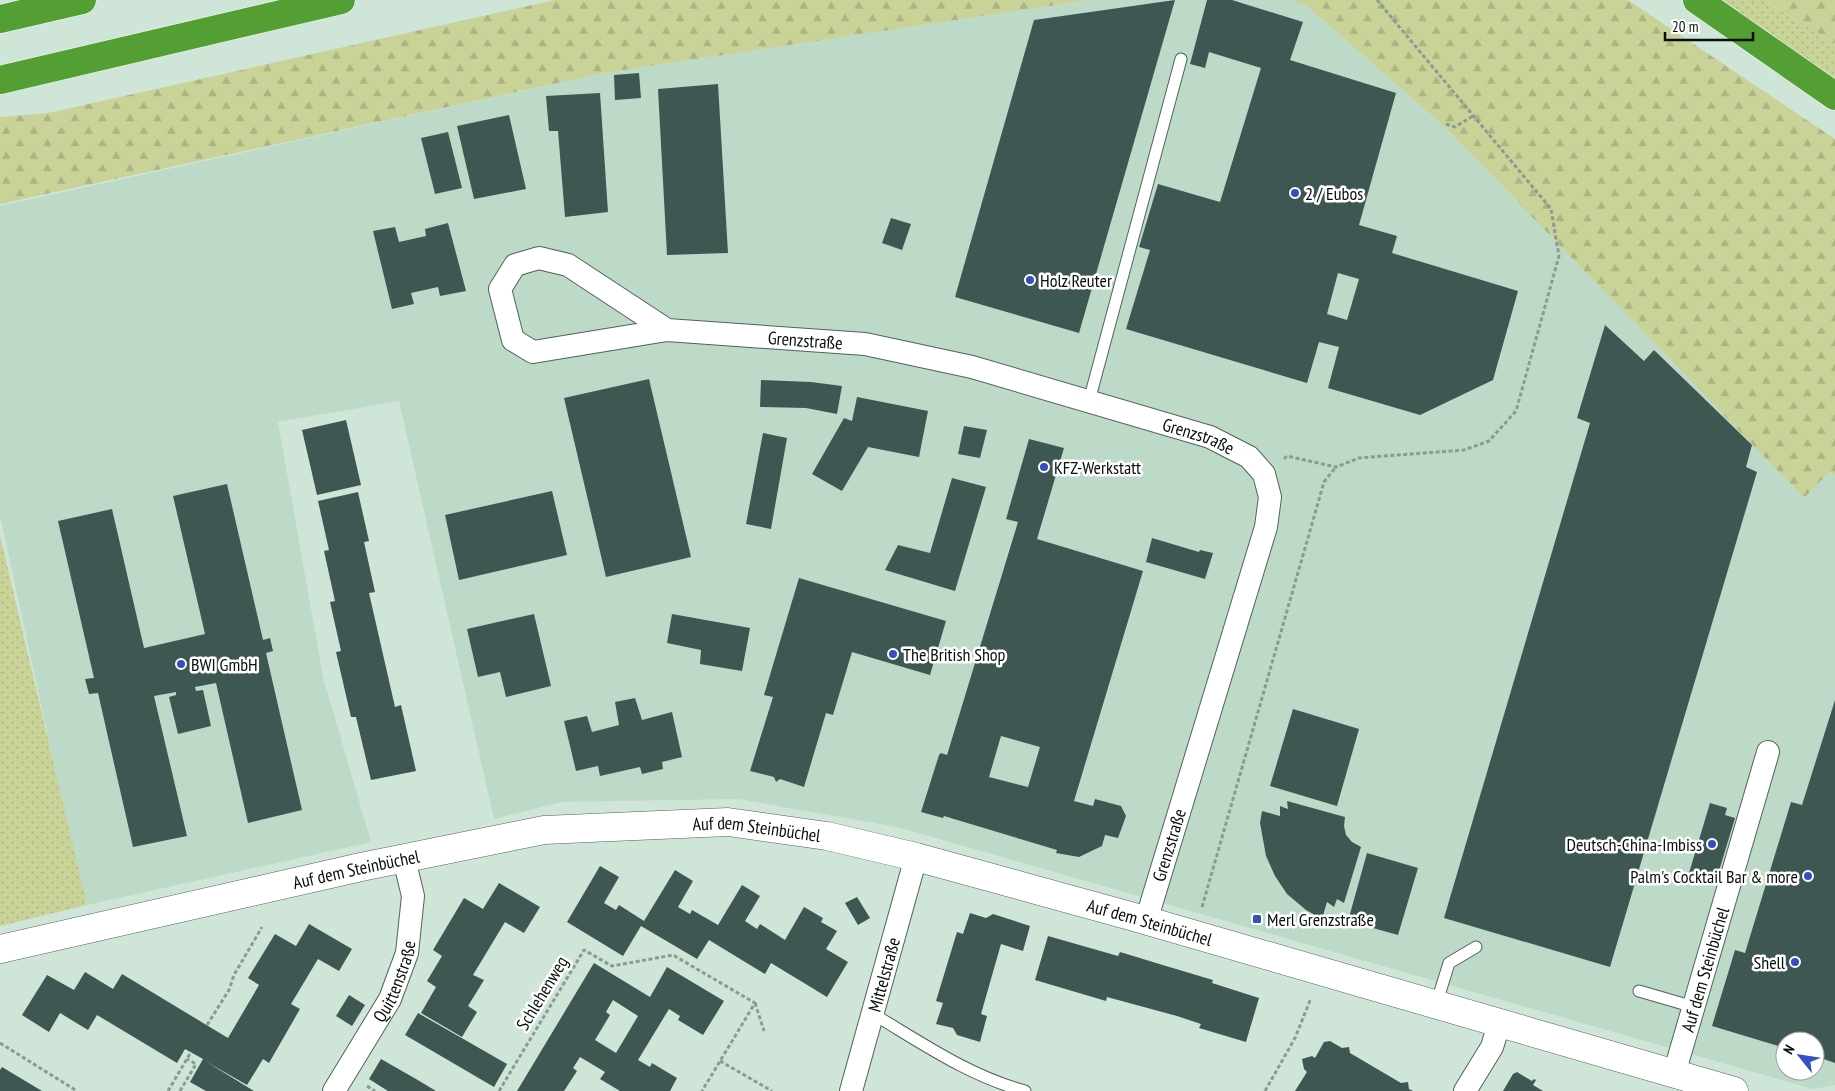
<svg xmlns="http://www.w3.org/2000/svg" width="1835" height="1091" font-family="'PT Sans Narrow',sans-serif">
	<defs>
		<pattern id="grass-dots" width="8" height="8" patternUnits="userSpaceOnUse" patternTransform="scale(1.25)"><rect width="8" height="8" fill="#c9d398"/><path d="M2 2h.1M6 6h.1" fill="none" stroke="#abb482" stroke-width="1.8" stroke-linecap="round"/></pattern>
		<pattern id="forest-firs" width="22" height="20" patternUnits="userSpaceOnUse" patternTransform="scale(1.25)"><rect width="22" height="20" fill="#c9d398"/><path d="M5 1l3.5 6h-7zM16 11l3.5 6h-7z" fill="#abb482"/></pattern>
	</defs>
	<rect width="100%" height="100%" fill="#cfe5d8"/>
	<path fill="#bddac9" fill-rule="evenodd" d="M1089 0H1291L1306 5 1449 131 1804 498 1830 471 1835 476V1085L1813 1089 897 827 738 799 561 802 494 819 399 401 278 422 323 677 371 842 87 905 75 861 0 516V206L604 73ZM1785 1041H1815V1071H1785Z"/>
	<g fill="url(#grass-dots)">
		<path d="M1717 0H1763L1835 43V83Z"/>
		<path d="M0 535 87 905 0 926Z"/>
	</g>
	<g fill="url(#forest-firs)">
		<path d="M555 0H1089L604 73 0 204V117L48 113Z"/>
		<path d="M1291 0H1628L1835 139V476L1830 471 1804 498 1449 131 1306 5Z"/>
		<path d="M1763 0H1835V43Z"/>
	</g>
	<g fill="#3f5752" fill-rule="evenodd">
		<path d="M1175 0 1079 333 955 297 1034 20Z"/>
		<path d="M1207 0H1232L1303 22 1290 60 1396 93 1359 225 1397 236 1392 253 1518 291 1493 380 1420 415 1328 388 1339 347 1319 342 1307 383 1126 329 1150 250 1139 247 1158 184 1220 202 1261 68 1209 52 1205 68 1190 64ZM1338 273 1359 279 1347 320 1327 314Z"/>
		<path d="M639 73 641 98 615 100 614 75Z"/>
		<path d="M718 84 728 253 667 255 658 89Z"/>
		<path d="M600 93 608 212 565 217 558 131H549L546 96Z"/>
		<path d="M509 115 526 189 474 199 457 126Z"/>
		<path d="M448 132 462 188 435 194 421 138Z"/>
		<path d="M891 218 911 224 902 250 882 243Z"/>
		<path d="M448 223 466 291 440 296 438 287 411 293 414 304 392 309 373 231 395 227 399 242 426 236 425 229Z"/>
		<path d="M1605 325 1644 361 1654 350 1752 445 1746 467 1757 472 1610 967 1444 918 1590 423 1577 418Z"/>
		<path d="M649 379 691 557 606 577 564 398Z"/>
		<path d="M761 380 811 382 842 386 837 414 806 408 760 407Z"/>
		<path d="M857 397 928 411 919 457 868 447 842 491 812 474 844 418 852 421Z"/>
		<path d="M346 420 361 485 317 495 302 430Z"/>
		<path d="M964 426 987 430 980 458 958 454Z"/>
		<path d="M763 433 787 438 771 529 746 524Z"/>
		<path d="M1029 439 1064 448 1037 539 1143 571 1074 801 1093 806 1095 799 1121 806 1126 816 1118 838 1105 835 1102 846 1079 857 1056 853 1057 850 944 816 943 818 921 812 939 755 941 753 947 755 1018 522 1006 519ZM1001 736 1040 747 1028 787 989 777Z"/>
		<path d="M952 478 986 487 955 591 885 570 898 545 930 553Z"/>
		<path d="M227 484 263 640 270 638 273 651 266 653 302 810 248 823 216 683 195 687 196 691 203 690 211 726 178 734 169 697 176 695V692L154 696 187 836 133 847 98 693 89 694 85 679 94 678 58 521 112 509 144 648 205 634 173 496Z"/>
		<path d="M552 491 567 555 459 580 445 515Z"/>
		<path d="M358 492 369 541 364 542 375 592 369 593 395 707 401 705 416 771 371 780 356 717H351L336 652 341 651 330 602 335 601 324 551 329 550 318 501Z"/>
		<path d="M1152 538 1199 552 1200 550 1213 553 1205 579 1146 562Z"/>
		<path d="M799 578 946 621 930 675 852 652 833 715 826 713 804 787 780 779 776 782 774 777 750 771 773 697 764 695Z"/>
		<path d="M534 614 551 686 506 697 500 672 478 677 467 629Z"/>
		<path d="M672 614 750 628 742 671 700 664 701 650 667 643Z"/>
		<path d="M635 698 642 720 672 712 682 757 662 762 663 769 642 774 640 767 600 776 598 766 576 771 564 721 587 716 592 732 619 725 615 702Z"/>
		<path d="M1835 700V1063L1815 1056V1041H1785V1048L1712 1026 1735 950 1745 953 1791 802 1802 805Z"/>
		<path d="M1293 709 1359 729 1337 806 1270 786Z"/>
		<path d="M1287 801 1345 817 1344 826 1346 835 1352 842 1361 847 1344 903 1337 899 1334 907 1327 902 1322 919 1306 910 1287 894 1275 876 1266 856 1260 823 1262 811 1280 816V806L1288 809Z"/>
		<path d="M1710 803 1727 808 1725 815 1735 818 1716 881 1689 873Z"/>
		<path d="M1367 853 1418 868 1398 935 1348 921Z"/>
		<path d="M600 866 619 877 604 903 616 910 619 905 644 921 675 870 693 881 678 907 690 914 692 910 718 925 742 885 760 896 745 921 757 929 760 924 785 940 804 907 823 918 821 922 837 931 826 949 848 962 827 997 771 963 765 974 709 940 697 959 641 926 623 956 567 922Z"/>
		<path d="M499 883 540 907 524 933 505 922 473 975 484 980 468 1006 477 1012 462 1037 421 1013 436 987 427 981 442 956 433 950 464 898 483 909Z"/>
		<path d="M857 897 870 918 858 925 845 903Z"/>
		<path d="M970 913 986 918 993 914 1030 926 1023 951 1001 944 981 1014 987 1016 980 1042 957 1035 953 1028 936 1024 943 1003 936 1001 957 932 963 934Z"/>
		<path d="M309 924 352 949 339 971 318 959 291 1004 300 1009 269 1063 263 1059 247 1085 205 1061 254 1091H206L190 1082 203 1059 185 1049 177 1063 97 1015 88 1030 60 1013 49 1032 22 1015 47 975 74 990 85 972 113 989 122 974 228 1038 259 985 248 978 275 934 296 946Z"/>
		<path d="M1048 936 1118 956 1120 952 1166 966 1213 980 1212 983 1259 998 1246 1042 1199 1028 1201 1024 1177 1016 1107 997 1106 1001 1035 980Z"/>
		<path d="M594 963 650 997 667 967 724 1001 703 1035 678 1020 680 1016 669 1009 638 1060 650 1067 652 1063 677 1078 670 1091H620L600 1079 605 1072 580 1057 573 1068 577 1071 564 1091H517ZM613 1000 638 1016 616 1053 595 1040 610 1015 606 1012Z"/>
		<path d="M349 995 365 1005 352 1026 336 1016Z"/>
		<path d="M418 1013 507 1064 494 1087 405 1035Z"/>
		<path d="M1330 1041 1342 1048 1349 1047 1350 1053 1401 1083 1408 1082 1409 1089 1413 1091H1295L1307 1072 1304 1069 1302 1059 1312 1056 1315 1058 1324 1042Z"/>
		<path d="M381 1059 416 1079 436 1091H388L380 1086 369 1079Z"/>
		<path d="M2 1067 42 1091H0V1070Z"/>
		<path d="M1517 1072 1532 1081 1534 1079 1536 1080 1533 1085 1543 1091H1503L1513 1074Z"/>
	</g>
	<g fill="none" stroke-linecap="round" stroke-linejoin="round">
		<defs>
			<g id="service">
				<path d="M1089 401 1181 59"/>
				<path d="M1639 991 1694 1007"/>
				<path d="M1436 1005 1449 963 1476 947"/>
				<path d="M873 1014C922 1043 969 1076 1025 1091"/>
			</g>
			<g id="minor">
				<path id="s1" d="M667 330 533 352 513 340 500 289 515 265 539 258 568 265 667 330 865 344 972 367 1210 437 1249 457 1264 474 1270 497 1266 527 1146 921"/>
				<path id="s2" d="M1674 1074 1768 752"/>
				<path id="s3" d="M334 1091 390 999 407 953 413 896 404 859"/>
				<path id="s4" d="M851 1091 916 857"/>
				<path d="M1465 1091 1492 1047 1499 1024"/>
			</g>
			<g id="tertiary">
				<path id="s5" d="M0 949 361 867 544 830 728 822 827 836 916 857 1134 917 1734 1091"/>
			</g>
			<g id="motorway">
				<path d="M1697 0 1835 96"/>
				<path d="M0 19 82 0"/>
				<path d="M0 80 341 0"/>
			</g>
		</defs>
		<use href="#service" stroke="#506358" stroke-width="13"/>
		<use href="#minor" stroke="#506358" stroke-width="24"/>
		<use href="#tertiary" stroke="#506358" stroke-width="29"/>
		<use href="#motorway" stroke="#fff" stroke-width="29"/>
		<g stroke="#8a9c91" stroke-width="3" stroke-dasharray="4 2.5" stroke-linecap="butt">
			<path d="M1446 124 1455 127 1473 116"/>
			<path d="M1284 459 1287 456 1336 467 1359 458 1464 450 1489 441 1516 411 1559 256 1551 209 1377 0"/>
			<path d="M1202 907 1324 482 1336 467"/>
			<path d="M755 1003 764 1031"/>
			<path d="M207 1025 229 990 234 975 262 927"/>
			<path d="M0 1043 77 1091"/>
			<path d="M720 1061 772 1091"/>
			<path d="M367 1086 375 1091"/>
			<path d="M168 1091 191 1052"/>
			<path d="M180 1091 196 1064 187 1059"/>
			<path d="M499 1091 584 950 612 966 673 955 755 1003 702 1091"/>
			<path d="M1265 1091 1295 1038 1311 998"/>
		</g>
		<use href="#service" stroke="#fff" stroke-width="11"/>
		<use href="#minor" stroke="#fff" stroke-width="22"/>
		<use href="#tertiary" stroke="#fff" stroke-width="28"/>
		<use href="#motorway" stroke="#549f34" stroke-width="28"/>
	</g>
	<g fill="#334fc0" stroke="#fff" stroke-width="2">
		<circle cx="1295" cy="193" r="5"/>
		<circle cx="1030" cy="280" r="5"/>
		<circle cx="1044" cy="467" r="5"/>
		<circle cx="893" cy="654" r="5"/>
		<circle cx="181" cy="664" r="5"/>
		<circle cx="1712" cy="844" r="5"/>
		<circle cx="1808" cy="876" r="5"/>
		<rect x="1252" y="914" width="10" height="10" rx="2.5"/>
		<circle cx="1795" cy="962" r="5"/>
	</g>
	<g text-anchor="middle" dominant-baseline="central" stroke-width="5" stroke-linejoin="round" paint-order="stroke">
		<g font-size="18" fill="#070f0a" stroke="#fff" text-anchor="start">
			<text x="1305" y="193">2 / Eubos</text>
			<text x="1040" y="280">Holz Reuter</text>
			<text x="1054" y="467">KFZ-Werkstatt</text>
			<text x="903" y="654">The British Shop</text>
			<text x="191" y="664">BWI GmbH</text>
			<text x="1702" y="844" text-anchor="end">Deutsch-China-Imbiss</text>
			<text x="1798" y="876" text-anchor="end">Palm's Cocktail Bar &amp; more</text>
			<text x="1267" y="919">Merl Grenzstraße</text>
			<text x="1785" y="962" text-anchor="end">Shell</text>
		</g>
		<g font-size="18" fill="#070f0a" stroke="#fff">
			<text stroke="none"><textPath href="#s1" startOffset="552">Grenzstraße</textPath></text>
			<text stroke="none"><textPath href="#s1" startOffset="958">Grenzstraße</textPath></text>
			<text stroke="none"><textPath href="#s5" startOffset="770">Auf dem Steinbüchel</textPath></text>
			<text transform="translate(1169 845) rotate(-73)">Grenzstraße</text>
			<text stroke="none"><textPath href="#s5" startOffset="365">Auf dem Steinbüchel</textPath></text>
			<text stroke="none"><textPath href="#s5" startOffset="1175">Auf dem Steinbüchel</textPath></text>
			<text stroke="none"><textPath href="#s2" startOffset="109">Auf dem Steinbüchel</textPath></text>
			<text stroke="none"><textPath href="#s4" startOffset="121">Mittelstraße</textPath></text>
			<text stroke="none"><textPath href="#s3" startOffset="126">Quittenstraße</textPath></text>
			<text transform="translate(542 993) rotate(-59)">Schlehenweg</text>
		</g>
	</g>
	<g transform="translate(1800 1056) rotate(300)"><circle r="24" fill="#ffffff" stroke="#9c9f9d"/>
	<path d="M0-4L9 19L0 12L-9 19Z" fill="#334fc0"/>
	<text y="-8" font-size="14" font-weight="bold" text-anchor="middle" fill="#070f0a">N</text>
	</g>
	<path d="M1665 32v8h88v-8" fill="none" stroke="#070f0a" stroke-width="2.5"/>
	<text x="1672" y="32" font-size="15" fill="#070f0a" stroke="#ffffff" stroke-width="4" paint-order="stroke">20 m</text>
</svg>
